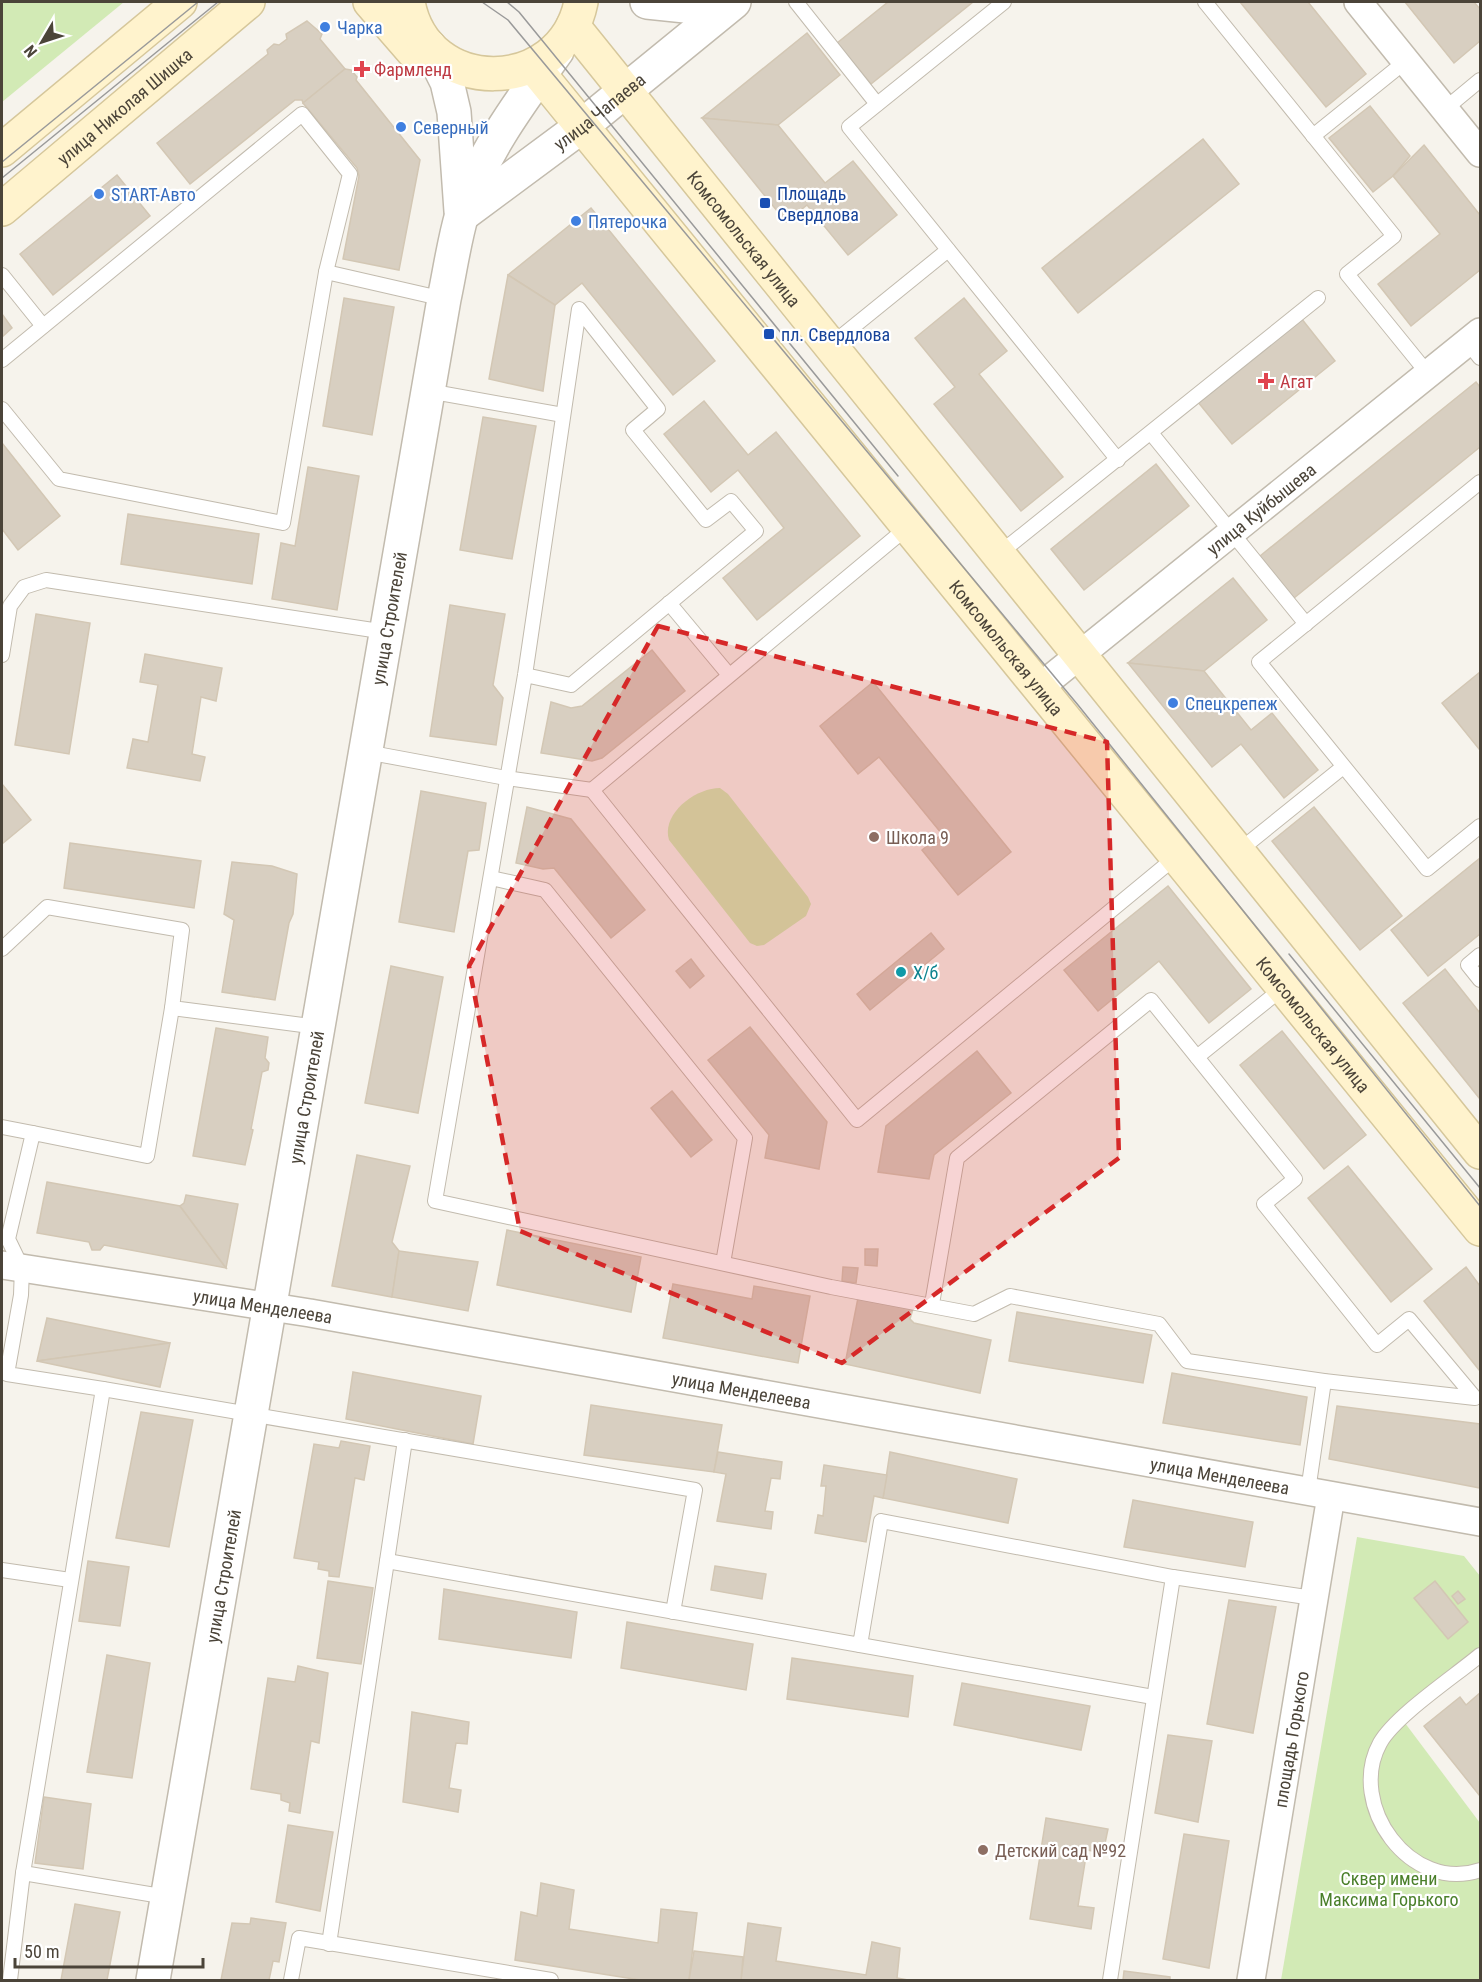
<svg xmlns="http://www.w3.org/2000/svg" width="1482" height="1982" font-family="'Roboto Condensed',sans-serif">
	<rect width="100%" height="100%" fill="#f6f3ec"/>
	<g fill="#d2eab5">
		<path d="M2 2H124L2 102Z"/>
		<path d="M720 788 728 794 808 897 811 904 806 916 764 945 757 946 750 943 669 840C661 814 695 788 720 788Z"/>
		<path d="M1357 1537 1464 1556 1480 1576V1655L1402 1719 1480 1823V1980H1281Z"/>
	</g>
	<g fill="#d8cfc1" stroke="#d3c7b4" stroke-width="1.5">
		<path d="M888 2H973L871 84 837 43Z"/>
		<path d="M1240 2H1308L1366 74 1326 107Z"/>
		<path d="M1405 2H1474L1480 9V41L1454 63Z"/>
		<path d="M307 21 322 34 320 39 345 69 303 103 302 100H295L190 184 157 143 268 54 267 50 274 44 279 45 287 39 286 34Z"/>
		<path d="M807 33 840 75 778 125 702 118Z"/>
		<path d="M345 69 351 70 357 77 356 80 420 160 399 270 343 259 359 176 357 168 303 103Z"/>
		<path d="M1370 106 1410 156 1393 176 1373 192 1329 138Z"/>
		<path d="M702 118 778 125 825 183 853 161 897 215 848 255 807 205 786 222Z"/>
		<path d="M1203 139 1239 184 1078 313 1042 268Z"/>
		<path d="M1424 145 1480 215V270L1411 326 1378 284 1440 234 1393 176Z"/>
		<path d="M117 175 150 216 53 295 20 254Z"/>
		<path d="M591 208 715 361 673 395 582 283 555 305 508 275Z"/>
		<path d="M508 275 555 305 543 391 489 379Z"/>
		<path d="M344 298 394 307 372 435 323 426Z"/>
		<path d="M964 298 1007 351 979 374 1063 477 1021 511 934 404 955 387 915 338Z"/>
		<path d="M2 314 12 328 2 337Z"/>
		<path d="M1301 318 1335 361 1232 444 1198 402Z"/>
		<path d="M1476 382 1480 387V447L1294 598 1260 556Z"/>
		<path d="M704 401 748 455 776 432 860 536 757 620 723 578 784 528 738 470 711 492 664 434Z"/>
		<path d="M483 417 536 426 512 559 460 550Z"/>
		<path d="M2 443 60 516 18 550 2 529Z"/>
		<path d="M1156 464 1189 506 1084 590 1051 549Z"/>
		<path d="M308 467 359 476 337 610 272 599 281 543 295 546Z"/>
		<path d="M128 514 259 534 252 584 121 564Z"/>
		<path d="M1233 578 1267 620 1204 671 1128 663Z"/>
		<path d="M450 605 505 614 493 685 503 698 496 745 430 736Z"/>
		<path d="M36 614 90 623 69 754 15 745Z"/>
		<path d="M652 650 685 691 602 758 592 761 541 753 551 702 571 708 582 706Z"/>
		<path d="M145 654 222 668 216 701 201 697 192 754 205 757 200 781 127 768 133 739 148 742 158 685 140 682Z"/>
		<path d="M1128 663 1204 671 1251 730 1272 713 1318 770 1284 798 1241 744 1212 767Z"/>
		<path d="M1480 672V748L1479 749 1442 703Z"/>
		<path d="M873 682 1011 852 958 895 922 850 942 834 879 757 858 774 820 726Z"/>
		<path d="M2 784 31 820 2 844Z"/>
		<path d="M421 791 486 803 479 850 468 851 454 932 399 922Z"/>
		<path d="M527 807 571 819 645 910 611 938 554 868 543 869 516 863Z"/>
		<path d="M1314 807 1402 916 1360 950 1272 841Z"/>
		<path d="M70 843 201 861 194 908 64 888Z"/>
		<path d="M1480 858V934L1428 976 1391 930Z"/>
		<path d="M232 862 272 866 297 874 293 914 289 923 275 1000 222 992 234 920 224 914Z"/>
		<path d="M1168 886 1251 989 1209 1023 1159 961 1098 1011 1064 970Z"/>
		<path d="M931 933 944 949 870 1010 857 994Z"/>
		<path d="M691 959 704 976 690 988 676 971Z"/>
		<path d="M391 966 443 977 418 1113 365 1103Z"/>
		<path d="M1445 969 1480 1013V1099L1403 1003Z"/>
		<path d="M750 1027 827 1122 819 1169 765 1158 769 1135 708 1060Z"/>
		<path d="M216 1028 268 1037 265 1058 269 1063 268 1070 262 1072 251 1129 253 1130 245 1165 193 1156Z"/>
		<path d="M1282 1031 1366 1135 1324 1169 1240 1065Z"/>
		<path d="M977 1051 1011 1093 934 1155 929 1179 878 1172 886 1126Z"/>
		<path d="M672 1091 712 1140 691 1157 651 1108Z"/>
		<path d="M357 1155 410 1166 392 1242 399 1251 392 1297 332 1286Z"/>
		<path d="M1348 1166 1432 1269 1391 1302 1308 1198Z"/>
		<path d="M47 1182 180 1206 226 1268 104 1245 100 1250H92L89 1242 37 1233Z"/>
		<path d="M186 1195 238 1204 226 1268 180 1206 184 1203Z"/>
		<path d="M507 1230 641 1257 631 1312 497 1285Z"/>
		<path d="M865 1249H878L877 1266 865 1265Z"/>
		<path d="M399 1251 478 1262 468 1311 392 1297Z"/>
		<path d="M843 1267 858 1268 856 1283 842 1281Z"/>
		<path d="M1466 1267 1480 1286V1371L1424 1301Z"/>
		<path d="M673 1284 752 1299 754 1286 810 1296 798 1363 663 1338Z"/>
		<path d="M858 1298 913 1309 910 1319 914 1323 991 1340 980 1393 845 1364Z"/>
		<path d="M1017 1312 1152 1335 1143 1383 1009 1361Z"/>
		<path d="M47 1318 170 1343 37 1361Z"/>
		<path d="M170 1343 160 1387 37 1361Z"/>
		<path d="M353 1372 481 1396 473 1444 346 1419Z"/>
		<path d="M1172 1373 1307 1397 1300 1445 1163 1423Z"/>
		<path d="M591 1405 722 1425 714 1472 584 1455Z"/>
		<path d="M1337 1406 1480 1424V1488L1329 1459Z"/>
		<path d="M141 1412 193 1420 169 1547 116 1538Z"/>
		<path d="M341 1441 370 1446 364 1480 355 1478 339 1577 329 1576V1571L318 1569 319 1562 294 1558 314 1444 339 1448Z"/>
		<path d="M718 1452 782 1462 780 1479 771 1478 765 1511 773 1512 771 1529 717 1521 726 1474 714 1472Z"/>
		<path d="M890 1452 1017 1479 1008 1523 883 1498Z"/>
		<path d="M824 1465 887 1475 883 1498 874 1496 866 1542 815 1533 818 1515 823 1516 826 1486H821Z"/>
		<path d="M1133 1500 1253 1522 1245 1567 1124 1547Z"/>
		<path d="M88 1561 129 1567 120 1626 79 1621Z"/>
		<path d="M715 1566 766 1574 762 1599 711 1590Z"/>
		<path d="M328 1581 373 1588 361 1664 317 1658Z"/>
		<path d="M1435 1581 1468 1622 1448 1639 1414 1598Z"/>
		<path d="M444 1589 577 1612 571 1658 439 1639Z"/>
		<path d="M1458 1591 1465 1599 1458 1604 1452 1596Z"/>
		<path d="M1229 1600 1276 1607 1253 1733 1207 1724Z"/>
		<path d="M627 1622 753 1644 746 1690 621 1668Z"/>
		<path d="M107 1655 150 1663 132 1778 87 1772Z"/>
		<path d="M792 1658 913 1676 908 1717 787 1699Z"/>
		<path d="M298 1666 328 1673 319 1743 311 1741 300 1813 289 1811 290 1803 281 1800V1794L251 1789 268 1678 295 1682Z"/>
		<path d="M962 1683 1090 1706 1081 1750 954 1725Z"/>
		<path d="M1480 1693V1796L1424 1726 1460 1697 1466 1705Z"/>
		<path d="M412 1712 469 1722 467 1744 456 1743 449 1788 461 1790 458 1812 403 1802Z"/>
		<path d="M1168 1735 1212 1741 1198 1822 1155 1813Z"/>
		<path d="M44 1797 91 1804 83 1869 35 1863Z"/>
		<path d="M1046 1818 1108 1829 1103 1853 1087 1850 1078 1906 1094 1908 1091 1929 1030 1919Z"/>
		<path d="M288 1825 333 1832 320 1911 276 1902Z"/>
		<path d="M1184 1834 1229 1841 1209 1968 1163 1959Z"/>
		<path d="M541 1883 574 1890 569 1929 658 1943 661 1909 697 1913 689 1980H640L515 1960 521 1912 537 1916Z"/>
		<path d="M75 1904 120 1912 107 1980H61Z"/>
		<path d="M251 1918 286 1923 279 1962 273 1961 269 1980H221L232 1923 250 1924Z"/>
		<path d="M748 1923 781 1928 776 1961 866 1975 872 1942 900 1948 897 1978 908 1980H741Z"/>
		<path d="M694 1951 743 1957 741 1980H689Z"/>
		<path d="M1124 1971 1170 1977V1980H1123Z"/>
	</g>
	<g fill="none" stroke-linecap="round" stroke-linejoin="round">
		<defs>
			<g id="service">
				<path d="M796 2 877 104"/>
				<path d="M1004 2 849 127 1118 460"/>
				<path d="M1205 2 1394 236 1347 274 1429 375"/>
				<path d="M1445 109 1480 80"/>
				<path d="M1313 136 1406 61"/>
				<path d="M326 272 444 299"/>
				<path d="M2 275 43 326"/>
				<path d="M1468 343 1480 358"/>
				<path d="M832 344 948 250"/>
				<path d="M2 360 302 114 350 174 326 272 283 523 59 479 2 409"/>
				<path d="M428 391 563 415"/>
				<path d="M1151 433 1306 624"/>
				<path d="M1480 482 1259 662 1427 869 1480 826"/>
				<path d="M909 526 592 790 857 1120 1177 856"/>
				<path d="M1000 553 1318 298"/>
				<path d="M669 603 729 675"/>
				<path d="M2 655 10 606 24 587 46 580 386 632"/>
				<path d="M525 675 571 685 756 531 731 501 706 520 633 430 658 409 579 309 525 675 435 1201 831 1287 974 1314 1010 1296 1159 1324 1187 1361 1324 1381 1475 1398 1409 1319 1377 1345 1264 1204 1295 1179 1151 1000 957 1158 932 1304"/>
				<path d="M366 752 506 778 592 790"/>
				<path d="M1240 850 1343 767"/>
				<path d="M491 878 545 890 745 1138 723 1263"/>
				<path d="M2 949 47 907 182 930 172 1008 318 1027"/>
				<path d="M1480 955 1468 965 1480 980"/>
				<path d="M1197 1057 1284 987"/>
				<path d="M2 1127 33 1133"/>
				<path d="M103 1389 695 1490 673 1612"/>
				<path d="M1308 1491 1324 1381"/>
				<path d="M387 1561 405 1440"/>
				<path d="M2 1570 70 1580"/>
				<path d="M860 1645 1153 1697"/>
				<path d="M1480 1655C1455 1676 1395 1716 1380 1743 1346 1805 1411 1894 1480 1870"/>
				<path d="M23 1873 103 1389 7 1374 21 1295 22 1268 8 1239 33 1133 147 1156 172 1008"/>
				<path d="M329 1944 387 1561 860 1645 881 1521 1173 1577 1313 1598"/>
				<path d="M10 1980 23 1873 167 1897"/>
				<path d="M291 1980 299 1938 551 1980"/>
				<path d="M1110 1980 1173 1577"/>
			</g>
			<g id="minor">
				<path d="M1358 2 1480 153"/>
				<path id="s1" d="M1040 687 1480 332"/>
				<path id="s2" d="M2 1265 310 1313 1480 1522"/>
				<path id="s3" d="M1251 1980 1331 1496"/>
			</g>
			<g id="tertiary">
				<path d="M647 2 695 7 719 2"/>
				<path d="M429 46 447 82 454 112 461 211"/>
				<path id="s4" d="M462 215 582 126 734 2"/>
				<path id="s5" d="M153 1980 444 299C450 271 454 241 462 214 481 154 521 101 557 51"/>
			</g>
			<g id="secondary">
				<path d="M370 2 416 55"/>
				<path d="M408 2C425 98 562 97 581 2"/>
				<path id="s6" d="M573 26 1480 1152"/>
				<path id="s7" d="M533 66 1480 1229"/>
				<path d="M2 150 180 2"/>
				<path id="s8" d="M2 209 248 2"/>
			</g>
		</defs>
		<use href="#service" stroke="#c2bbae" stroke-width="16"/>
		<use href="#minor" stroke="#c2bbae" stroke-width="30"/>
		<use href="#tertiary" stroke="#c2bbae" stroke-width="36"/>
		<use href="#secondary" stroke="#d6c79b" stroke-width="36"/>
		<use href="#service" stroke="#fff" stroke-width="14"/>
		<use href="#minor" stroke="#fff" stroke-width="27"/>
		<use href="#tertiary" stroke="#fff" stroke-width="33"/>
		<use href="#secondary" stroke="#fff3cd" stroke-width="33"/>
		<g stroke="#9a9a9a" stroke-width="1.5">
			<path d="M482 2 508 20 1078 705 1480 1206"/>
			<path d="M507 2 519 12 898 476"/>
			<path d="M2 162 198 2"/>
			<path d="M2 178 218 2"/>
			<path d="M1289 954 1480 1188"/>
		</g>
	</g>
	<path fill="#d62828" fill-opacity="0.2" stroke="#d62828" stroke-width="4.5" stroke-dasharray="12 8" stroke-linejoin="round" d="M658 626 1107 742 1119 1158 842 1363 520 1231 469 966Z"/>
	<g fill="#3f7fe0" stroke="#fff" stroke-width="2">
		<circle cx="325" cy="27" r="6"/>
		<circle cx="401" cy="127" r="6"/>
		<circle cx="99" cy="194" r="6"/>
		<circle cx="576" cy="221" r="6"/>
		<circle cx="1173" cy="703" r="6"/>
	</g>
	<g fill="#e0444e" stroke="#fff" stroke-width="2">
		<path d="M359 60h6v6h6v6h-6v6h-6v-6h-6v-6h6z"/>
		<path d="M1263 372h6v6h6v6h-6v6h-6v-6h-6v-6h6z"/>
	</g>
	<g fill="#1a4fb4" stroke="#fff" stroke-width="2">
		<rect x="759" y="197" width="12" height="12" rx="3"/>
		<rect x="763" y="328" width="12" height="12" rx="3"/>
	</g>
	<g fill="#8d6e63" stroke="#fff" stroke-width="2">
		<circle cx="874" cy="837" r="6"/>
		<circle cx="983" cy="1850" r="6"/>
	</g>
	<circle fill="#0f9aa8" stroke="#fff" stroke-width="2" cx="901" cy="972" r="6"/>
	<g text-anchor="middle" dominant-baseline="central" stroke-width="4.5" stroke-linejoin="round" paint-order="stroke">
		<g font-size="18" fill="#366cbe" stroke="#fff" text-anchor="start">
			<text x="337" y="27">Чарка</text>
			<text x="413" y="127">Северный</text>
			<text x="111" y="194">START-Авто</text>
			<text x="588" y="221">Пятерочка</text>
			<text x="1185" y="703">Спецкрепеж</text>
		</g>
		<g font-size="18" fill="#be3a42" stroke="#fff" text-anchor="start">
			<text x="374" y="69">Фармленд</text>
			<text x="1280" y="381">Агат</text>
		</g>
		<g font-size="18" fill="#4b4439" stroke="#fff">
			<text stroke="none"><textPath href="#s8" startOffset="160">улица Николая Шишка</textPath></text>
			<text stroke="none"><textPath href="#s4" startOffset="172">улица Чапаева</textPath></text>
			<text stroke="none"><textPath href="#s6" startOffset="273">Комсомольская улица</textPath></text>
			<text stroke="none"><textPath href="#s1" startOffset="284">улица Куйбышева</textPath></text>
			<text stroke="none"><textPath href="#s5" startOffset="1382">улица Строителей</textPath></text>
			<text stroke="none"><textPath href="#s7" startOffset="750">Комсомольская улица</textPath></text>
			<text stroke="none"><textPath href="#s7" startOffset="1236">Комсомольская улица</textPath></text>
			<text stroke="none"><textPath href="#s5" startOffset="896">улица Строителей</textPath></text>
			<text stroke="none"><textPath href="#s2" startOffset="264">улица Менделеева</textPath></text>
			<text stroke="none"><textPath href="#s2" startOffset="750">улица Менделеева</textPath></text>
			<text stroke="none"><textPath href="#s2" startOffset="1236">улица Менделеева</textPath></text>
			<text stroke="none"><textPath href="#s5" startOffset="410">улица Строителей</textPath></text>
			<text stroke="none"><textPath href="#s3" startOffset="244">площадь Горького</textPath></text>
		</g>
		<g font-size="18" fill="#164399" stroke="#fff" text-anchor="start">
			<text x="777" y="193">Площадь<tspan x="777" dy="21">Свердлова</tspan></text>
			<text x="781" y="334">пл. Свердлова</text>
		</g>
		<g font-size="18" fill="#785e54" stroke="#fff" text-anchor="start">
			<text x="886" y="837">Школа 9</text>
			<text x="995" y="1850">Детский сад №92</text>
		</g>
		<g font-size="18" fill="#0d838f" stroke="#fff" text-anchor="start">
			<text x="913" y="972">Х/б</text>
		</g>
		<g font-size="18" fill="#4a7f2a" stroke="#fff">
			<text x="1389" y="1878">Сквер имени<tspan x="1389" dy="21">Максима Горького</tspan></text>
		</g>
	</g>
	<rect width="1482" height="1982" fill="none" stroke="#4b4439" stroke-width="6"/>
	<g transform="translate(42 42) rotate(231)" stroke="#ffffff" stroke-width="4.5" paint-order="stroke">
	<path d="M0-4.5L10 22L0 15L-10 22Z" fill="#4b4439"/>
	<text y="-9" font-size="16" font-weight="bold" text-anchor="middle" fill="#4b4439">N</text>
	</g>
	<path d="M15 1958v9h188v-9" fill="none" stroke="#4b4439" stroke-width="3"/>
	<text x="24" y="1958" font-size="18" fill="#4b4439" stroke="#ffffff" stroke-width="4.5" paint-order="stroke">50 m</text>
</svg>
